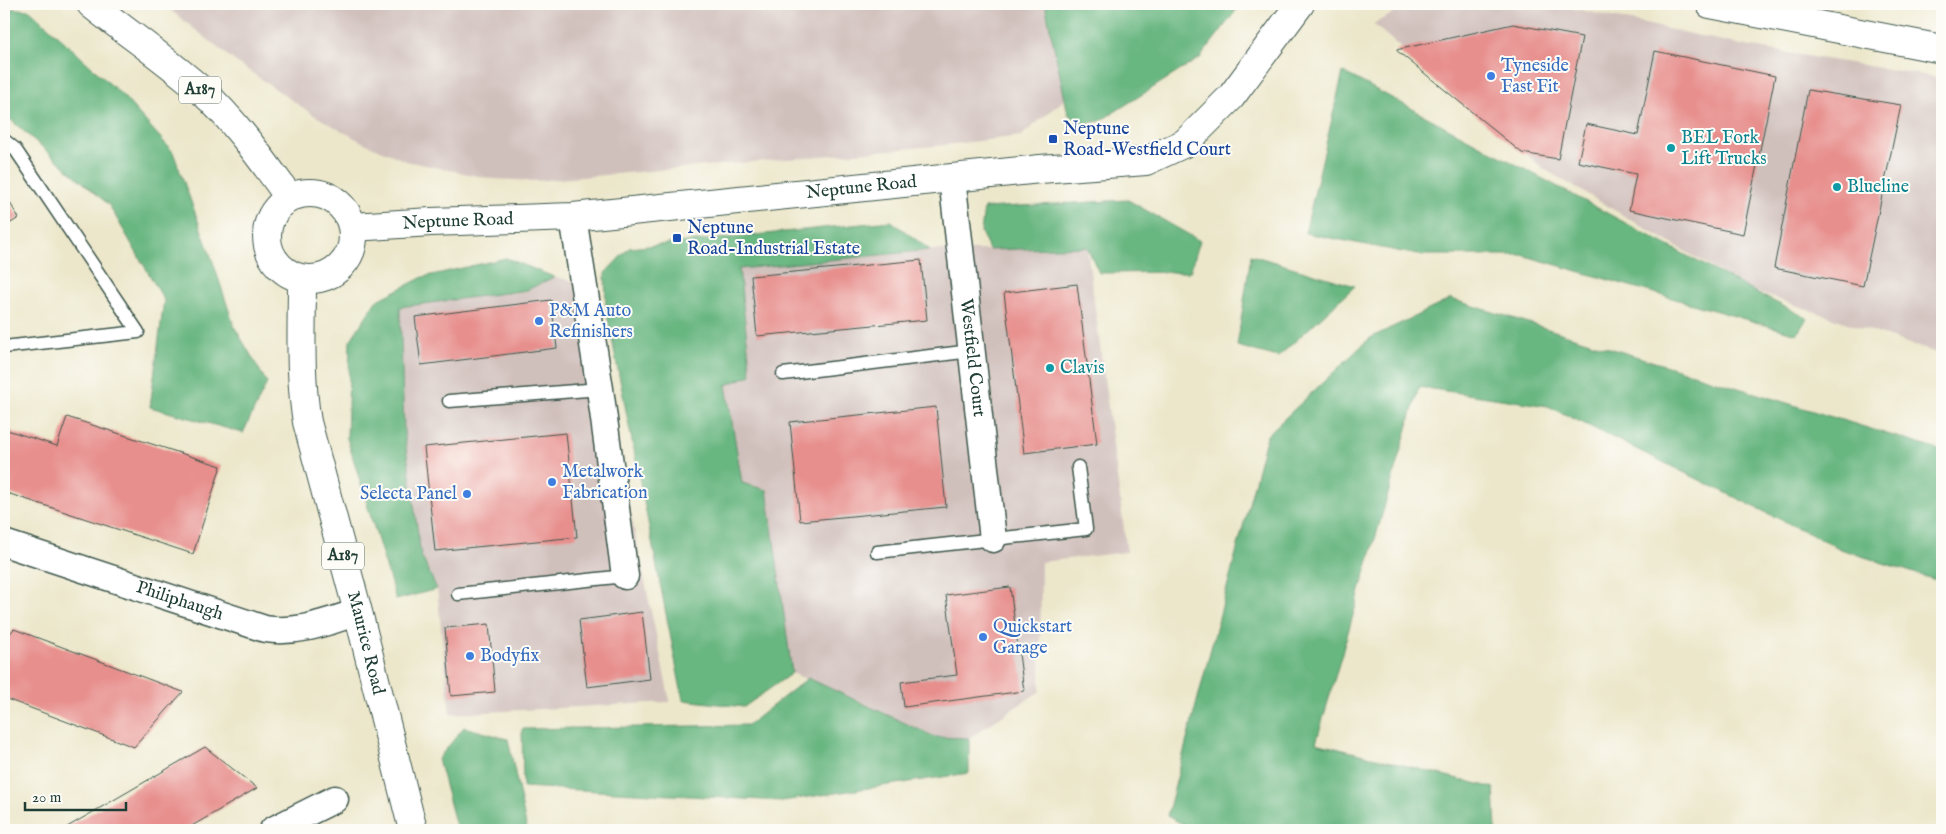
<svg xmlns="http://www.w3.org/2000/svg" width="1946" height="834" font-family="'IM FELL English',serif">
	<rect width="100%" height="100%" fill="#fdfcf7"/>
	<filter id="ink" filterUnits="userSpaceOnUse"><feTurbulence type="fractalNoise" baseFrequency=".02" numOctaves="2"/><feDisplacementMap in="SourceGraphic" scale="10" xChannelSelector="R" yChannelSelector="G"/><feConvolveMatrix kernelMatrix="1 2 1 2 8 2 1 2 1" color-interpolation-filters="sRGB"/></filter>
	<filter id="wash" filterUnits="userSpaceOnUse"><feTurbulence type="fractalNoise" baseFrequency=".0096" numOctaves="4" result="noise"/><feDisplacementMap in="SourceGraphic" scale="20" xChannelSelector="R" yChannelSelector="G"/><feGaussianBlur stdDeviation="1.12" result="paint"/><feColorMatrix in="noise" values="0 0 0 0 0 0 0 0 0 0 0 0 0 0 0 0 0 1.4 0 .05"/><feComposite in="paint" operator="in"/></filter>
	<g filter="url(#wash)">
		<rect width="100%" height="100%" fill="#ece7cb"/>
		<g fill="#d0c0bc">
			<path d="M163 4H1049L1071 94 1021 136 936 146 536 181 492 179 406 161 362 142 312 114 236 62Z"/>
			<path d="M1411 4H1553L1746 46 1942 78V355L1751 290 1544 169 1373 24Z"/>
			<path d="M1087 247 1127 552 1041 562 1040 691 969 738 935 737 792 673 768 497 742 484 726 384 751 374 739 269 930 250H989Z"/>
			<path d="M554 277 583 283 670 702 450 714 437 589 421 555 404 432 399 307 527 290Z"/>
		</g>
		<g fill="#67b680" stroke="#437a5a">
			<path d="M1045 4H1241L1200 58 1100 121 1082 124 1068 114Z"/>
			<path d="M4 8 30 10 123 96 173 152 213 262 234 326 267 383 243 433 150 407 164 300 109 205 4 114Z"/>
			<path d="M1343 72 1751 290 1807 318 1797 334 1522 255H1418L1305 233Z"/>
			<path d="M1128 200 1200 241 1190 272 1099 273 1087 247 989 250 981 232 984 208Z"/>
			<path d="M891 221 930 250 739 269 751 375 726 385 742 483 767 490 792 673 744 707 683 700 606 309 605 273 629 248Z"/>
			<path d="M1251 255 1355 286 1278 357 1237 346Z"/>
			<path d="M506 258 554 277 527 290 400 307 404 432 421 555 437 589 396 600 347 438 350 341 376 301 423 277Z"/>
			<path d="M1451 299 1942 451V582L1843 550 1548 406 1419 387 1316 743 1494 788 1496 830H1194L1167 816 1267 435 1370 338Z"/>
			<path d="M808 678 935 737 969 738V773L782 801 523 787 522 729 748 725Z"/>
			<path d="M464 727 508 739 527 830H457L438 759Z"/>
		</g>
		<g id="blocks">
			<g fill="#e78f8d">
				<path d="M1513 24 1582 37 1558 159 1522 153 1396 50Z"/>
				<path d="M1655 51 1775 76 1743 234 1629 210 1636 174 1578 162 1586 124 1638 135Z"/>
				<path d="M1808 90 1901 105 1863 286 1774 268Z"/>
				<path d="M4 193 19 218 4 227Z"/>
				<path d="M921 260 927 320 757 336 751 276Z"/>
				<path d="M1077 284 1097 444 1024 453 1004 293Z"/>
				<path d="M551 300 557 348 421 365 415 317Z"/>
				<path d="M936 407 946 507 800 521 790 422Z"/>
				<path d="M67 417 221 466 193 554 4 492V429L57 446Z"/>
				<path d="M566 433 577 537 435 551 424 447Z"/>
				<path d="M1010 587 1024 691 904 707 901 682 957 675 946 595Z"/>
				<path d="M642 612 650 679 587 687 579 620Z"/>
				<path d="M489 624 495 692 451 696 445 628Z"/>
				<path d="M14 629 183 692 134 747 4 698V640Z"/>
				<path d="M205 747 257 788 185 830H62Z"/>
			</g>
		</g>
	</g>
	<g filter="url(#ink)">
		<use href="#blocks" fill-opacity="0" stroke="#3e564b" stroke-width="1"/>
		<g fill="none" stroke-linecap="round" stroke-linejoin="round">
			<defs>
				<g id="service">
					<path d="M4 140 15 149 138 332 4 347"/>
					<path d="M783 374 971 351"/>
					<path d="M449 401 600 389"/>
					<path d="M877 552 1086 529 1078 467"/>
					<path d="M458 594 625 576"/>
				</g>
				<g id="minor">
					<path id="s1" d="M952 178 993 539"/>
					<path d="M573 217 600 389 625 576"/>
					<path id="s2" d="M4 543 265 629C298 634 327 622 358 612"/>
					<path d="M273 830 335 799"/>
				</g>
				<g id="tertiary">
					<path d="M1710 4 1942 49"/>
					<path id="s3" d="M353 227 431 222 573 217 1040 169 1146 161 1185 143 1231 97 1300 4"/>
				</g>
				<g id="primary">
					<path d="M91 4C127 33 167 60 202 91 236 122 262 160 289 197"/>
					<circle cx="310" cy="236" r="43"/>
					<path id="s4" d="M302 279C302 327 299 375 307 422L358 612 413 830"/>
				</g>
			</defs>
			<use href="#service" stroke="#3e564b" stroke-width="15"/>
			<use href="#minor" stroke="#3e564b" stroke-width="29"/>
			<use href="#tertiary" stroke="#3e564b" stroke-width="30"/>
			<use href="#primary" stroke="#3e564b" stroke-width="30"/>
			<use href="#service" stroke="#fff" stroke-width="12"/>
			<use href="#minor" stroke="#fff" stroke-width="26"/>
			<use href="#tertiary" stroke="#fff" stroke-width="28"/>
			<use href="#primary" stroke="#fff" stroke-width="28"/>
		</g>
	</g>
	<g fill="#3f7fe0" stroke="#fdfcf7" stroke-width="2">
		<circle cx="1491" cy="76" r="5"/>
		<circle cx="539" cy="321" r="5"/>
		<circle cx="552" cy="482" r="5"/>
		<circle cx="467" cy="494" r="5"/>
		<circle cx="983" cy="637" r="5"/>
		<circle cx="470" cy="656" r="5"/>
	</g>
	<g fill="#1a4fb4" stroke="#fdfcf7" stroke-width="2">
		<rect x="1048" y="134" width="10" height="10" rx="2.5"/>
		<rect x="672" y="233" width="10" height="10" rx="2.5"/>
	</g>
	<g fill="#0f9aa8" stroke="#fdfcf7" stroke-width="2">
		<circle cx="1671" cy="148" r="5"/>
		<circle cx="1837" cy="187" r="5"/>
		<circle cx="1050" cy="368" r="5"/>
	</g>
	<g text-anchor="middle" dominant-baseline="central" stroke-width="4" stroke-linejoin="round" paint-order="stroke">
		<g fill="#fdfcf7" stroke="#62766e" stroke-width="1">
			<rect x="179" y="76.5" width="42" height="27" rx="4"/>
			<rect x="322" y="542.5" width="42" height="27" rx="4"/>
		</g>
		<g font-size="16" font-weight="bold" fill="#1f3d34">
			<text x="200" y="90">A187</text>
			<text x="343" y="556">A187</text>
		</g>
		<g font-size="18" fill="#366cbe" stroke="#fdfcf7" text-anchor="start">
			<text x="1501" y="66">Tyneside<tspan x="1501" dy="21">Fast Fit</tspan></text>
			<text x="549" y="311">P&amp;M Auto<tspan x="549" dy="21">Refinishers</tspan></text>
			<text x="562" y="472">Metalwork<tspan x="562" dy="21">Fabrication</tspan></text>
			<text x="457" y="494" text-anchor="end">Selecta Panel</text>
			<text x="993" y="627">Quickstart<tspan x="993" dy="21">Garage</tspan></text>
			<text x="480" y="656">Bodyfix</text>
		</g>
		<g font-size="18" fill="#164399" stroke="#fdfcf7" text-anchor="start">
			<text x="1063" y="129">Neptune<tspan x="1063" dy="21">Road-Westfield Court</tspan></text>
			<text x="687" y="228">Neptune<tspan x="687" dy="21">Road-Industrial Estate</tspan></text>
		</g>
		<g font-size="18" fill="#0d838f" stroke="#fdfcf7" text-anchor="start">
			<text x="1681" y="138">BEL Fork<tspan x="1681" dy="21">Lift Trucks</tspan></text>
			<text x="1847" y="187">Blueline</text>
			<text x="1060" y="368">Clavis</text>
		</g>
		<g font-size="18" fill="#1f3d34" stroke="#fdfcf7">
			<text stroke="none"><textPath href="#s3" startOffset="510">Neptune Road</textPath></text>
			<text stroke="none"><textPath href="#s3" startOffset="105">Neptune Road</textPath></text>
			<text stroke="none"><textPath href="#s1" startOffset="181">Westfield Court</textPath></text>
			<text stroke="none"><textPath href="#s2" startOffset="185">Philiphaugh</textPath></text>
			<text stroke="none"><textPath href="#s4" startOffset="372">Maurice Road</textPath></text>
		</g>
	</g>
	<rect width="1946" height="834" fill="none" stroke="#fdfcf7" stroke-width="20"/>
	<path d="M25 802v8h101v-8" fill="none" stroke="#1f3d34" stroke-width="2.5"/>
	<text x="32" y="802" font-size="15" fill="#1f3d34" stroke="#fdfcf7" stroke-width="4" paint-order="stroke">20 m</text>
</svg>
